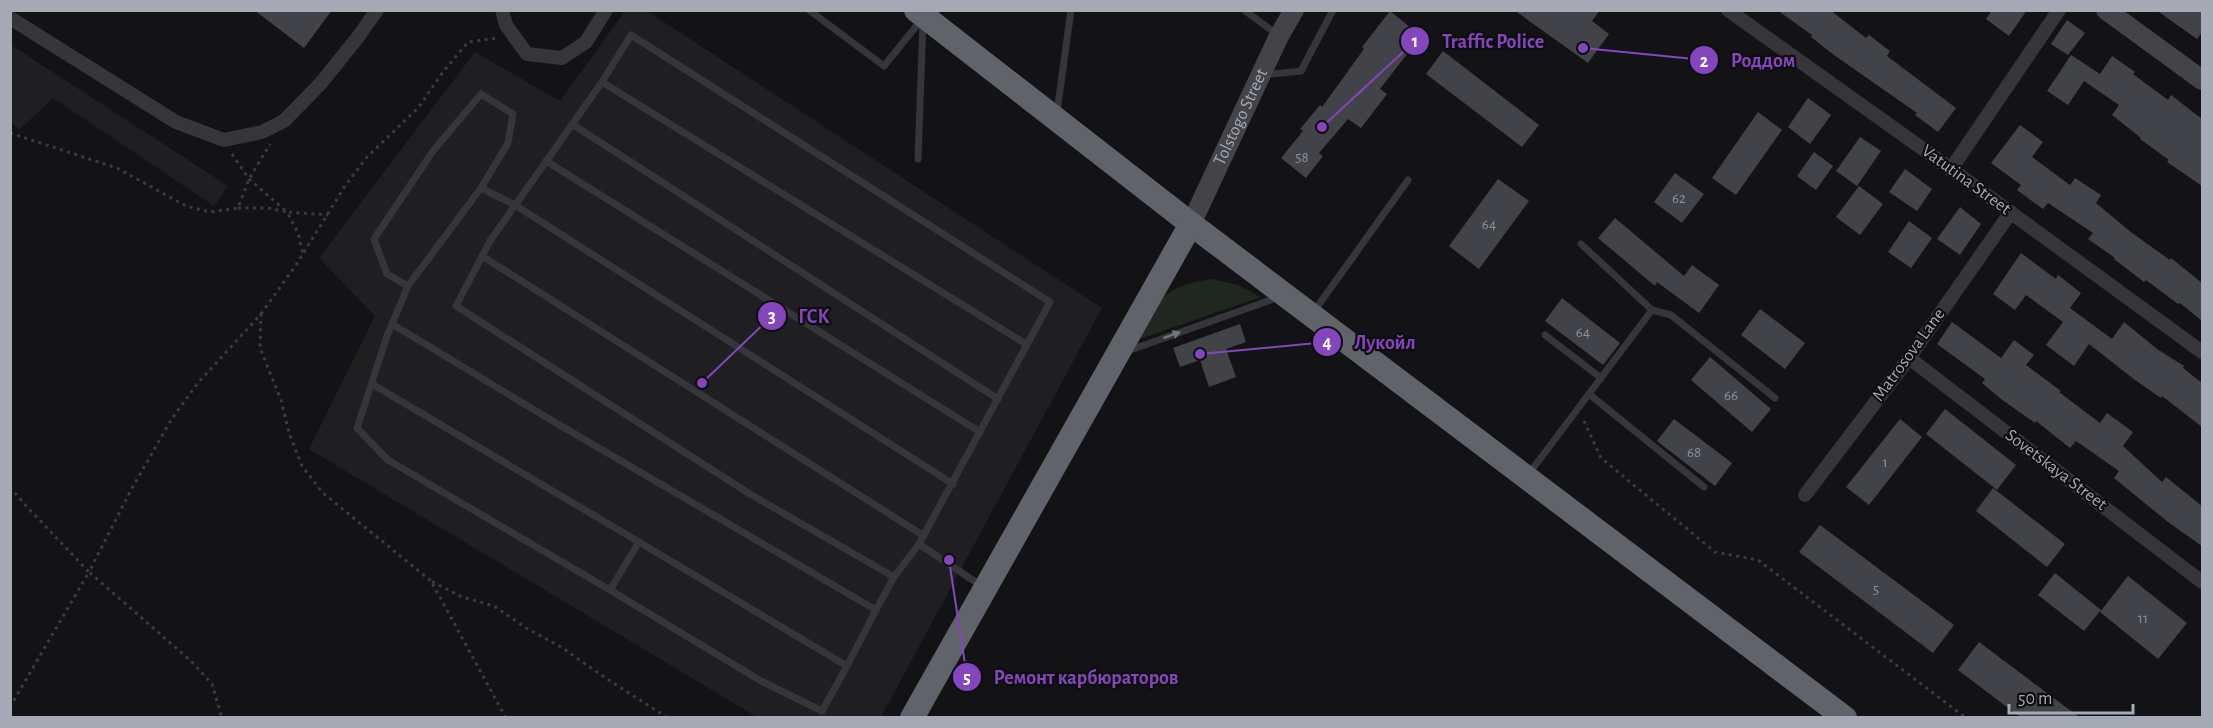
<svg xmlns="http://www.w3.org/2000/svg" width="2213" height="728" font-family="'Alegreya Sans',sans-serif">
	<rect width="100%" height="100%" fill="#131315"/>
	<g fill="#1f1f22">
		<path d="M625 11H647L1102 308 881 717H757L309 449 375 316 319 258 475 52 560 101Z"/>
		<path d="M11 45 228 186 214 206 53 98 19 130 11 122Z"/>
	</g>
	<path fill="#202721" d="M1212 279 1238 285 1261 297 1134 341C1156 300 1164 286 1212 279Z"/>
	<g fill="#424348">
		<path d="M254 10H332L304 48Z"/>
		<path d="M1514 10H1600L1592 21 1609 34 1588 63Z"/>
		<path d="M1777 10H1830L1866 38 1869 35 1890 51 1887 56 1956 108 1938 132 1915 115 1917 113 1834 55 1811 37 1812 35Z"/>
		<path d="M1992 10H2027L2009 36 1986 19Z"/>
		<path d="M2156 10H2202V32L2197 39Z"/>
		<path d="M1390 11 1421 36 1380 89 1387 94 1361 128 1348 119 1319 153 1323 156 1306 178 1281 158 1303 131 1300 129 1320 105 1322 107 1364 49 1362 47Z"/>
		<path d="M2067 20 2085 33 2068 55 2051 44Z"/>
		<path d="M1443 51 1539 125 1522 147 1426 74Z"/>
		<path d="M2071 55 2100 74 2112 56 2135 72 2133 74 2168 100 2171 95 2202 119V186L2167 162 2169 160 2140 139 2141 138 2112 115 2119 105 2084 81 2068 105 2047 91Z"/>
		<path d="M1808 98 1831 115 1810 144 1788 127Z"/>
		<path d="M1758 112 1782 130 1736 195 1712 178Z"/>
		<path d="M2020 125 2043 142 2032 157 2070 185 2075 178 2101 195 2096 203 2132 233 2170 260 2171 258 2202 283V321L2180 303 2178 304 2146 280 2144 282 2114 259 2115 258 2088 239 2093 233 2048 203 2043 209 2017 190 2021 185 1991 163Z"/>
		<path d="M1860 137 1881 151 1857 186 1836 171Z"/>
		<path d="M1814 152 1833 166 1816 190 1797 176Z"/>
		<path d="M1905 169 1932 189 1917 211 1889 192Z"/>
		<path d="M1675 173 1704 194 1682 223 1654 202Z"/>
		<path d="M1498 179 1529 201 1479 269 1449 246Z"/>
		<path d="M1859 186 1883 204 1860 235 1836 217Z"/>
		<path d="M1960 207 1981 224 1960 255 1937 239Z"/>
		<path d="M1615 218 1684 276 1692 265 1719 285 1699 313 1657 282 1655 286 1598 238Z"/>
		<path d="M1909 221 1932 238 1911 268 1888 252Z"/>
		<path d="M2021 253 2056 279 2058 275 2081 293 2070 308 2112 339 2124 322 2157 349 2184 366 2183 368 2202 383V427L2162 396 2161 398 2135 380 2089 344 2074 366 2046 345 2063 322 2026 295 2015 310 1993 294Z"/>
		<path d="M1562 298 1620 343 1603 365 1545 321Z"/>
		<path d="M1760 309 1805 343 1785 369 1741 335Z"/>
		<path d="M1952 322 2001 358 2014 340 2034 355 2026 365 2061 391 2059 392 2100 423 2107 413 2133 432 2123 446 2162 482 2166 477 2202 506V546L2168 522 2114 478 2119 471 2076 441 2070 448 2036 421 2035 423 2001 399 1982 383 1985 379 1937 344Z"/>
		<path d="M1240 324 1246 342 1226 349 1236 377 1209 387 1200 360 1180 367 1173 348Z"/>
		<path d="M1710 357 1771 409 1752 432 1691 380Z"/>
		<path d="M1945 409 2016 465 1997 490 1926 434Z"/>
		<path d="M1674 419 1732 463 1715 486 1657 441Z"/>
		<path d="M1900 419 1922 437 1869 505 1846 487Z"/>
		<path d="M1993 488 2065 544 2047 567 1976 511Z"/>
		<path d="M1820 525 1954 625 1933 653 1799 552Z"/>
		<path d="M2055 573 2101 610 2084 631 2038 595Z"/>
		<path d="M2128 576 2187 623 2158 659 2100 612Z"/>
		<path d="M1979 642 2079 717H2020L1958 670Z"/>
	</g>
	<g fill="none" stroke-linecap="round" stroke-linejoin="round">
		<g stroke="#3b3c40" stroke-width="3" stroke-dasharray="3 4.5" stroke-linecap="butt">
			<path d="M10 133 117 168 186 206 210 212 238 208 249 179 270 144"/>
			<path d="M232 154 249 179 287 212 328 215"/>
			<path d="M238 208H268L287 212 298 233 303 254"/>
			<path d="M261 314 296 265 345 186 367 157 418 108 443 72 468 42 498 38"/>
			<path d="M1584 421 1601 458 1715 552 1758 560 1966 718"/>
			<path d="M10 487 28 508 89 572 131 490 171 420 197 384 261 314 260 348 281 400 289 433 302 466 323 493 431 581"/>
			<path d="M10 707 89 572 191 661 212 684 222 718"/>
			<path d="M506 718 431 581 462 597 494 606 526 628 561 647 604 677 668 718"/>
		</g>
		<g stroke="#35353a" stroke-width="7">
			<path d="M809 10 884 66 922 19"/>
			<path d="M1244 10 1278 35"/>
			<path d="M1264 75 1301 71 1333 10"/>
			<path d="M602 82 1026 344"/>
			<path d="M1057 112 1071 10"/>
			<path d="M572 124 998 399"/>
			<path d="M918 159 923 22"/>
			<path d="M546 161 980 432"/>
			<path d="M481 188 408 286 387 274 374 239 433 151 481 94 513 114 508 143 481 188 515 205 953 484"/>
			<path d="M482 256 924 536"/>
			<path d="M1315 310 1408 180"/>
			<path d="M1652 310 1671 315 1775 398"/>
			<path d="M392 324 546 417 876 610 847 666"/>
			<path d="M1545 335 1601 378"/>
			<path d="M1125 352 1279 297"/>
			<path d="M372 384 639 542 610 590 388 460 357 428 387 336 408 286"/>
			<path d="M1589 394 1704 487"/>
			<path d="M1528 475 1652 310 1581 244"/>
			<path d="M919 544 894 577 750 494 456 306 490 241 602 82 631 35 1050 302 919 544 983 587"/>
			<path d="M610 590 761 681 822 711 847 666 639 542"/>
			<path d="M876 610 894 577"/>
		</g>
		<g stroke="#35353a" stroke-width="14">
			<path d="M502 10 506 25 527 54 562 58 586 42 606 10"/>
			<path d="M1728 10 1951 169 2202 352"/>
			<path d="M10 18 176 122 224 140 262 132 284 121 321 83 358 37 377 10"/>
			<path d="M1951 169 2059 10"/>
			<path d="M1909 358 2202 582"/>
			<path d="M1805 495 1909 358 2011 212"/>
		</g>
		<g stroke="#434449" stroke-width="20">
			<path d="M2106 10 2202 80"/>
			<path id="s1" d="M1191 224 1279 36 1294 10"/>
		</g>
		<g stroke="#61636a" stroke-width="24">
			<path d="M916 10 1191 224 1845 718"/>
			<path d="M912 718 1191 224"/>
		</g>
	</g>
	<defs><path id="oneway-solid" d="M-6-.8H1V-3.2L6.5 0L1 3.2V.8H-6Z" transform="scale(1.5)"/></defs>
	<use fill="#73757d" href="#oneway-solid" transform="translate(1172 335) rotate(-20)"/>
	<g text-anchor="middle" dominant-baseline="central" stroke-width="4.5" stroke-linejoin="round" paint-order="stroke">
		<g font-size="15" fill="#8d9099">
			<text x="1302" y="157">58</text>
			<text x="1679" y="198">62</text>
			<text x="1489" y="224">64</text>
			<text x="1583" y="332">64</text>
			<text x="1731" y="395">66</text>
			<text x="1694" y="452">68</text>
			<text x="1885" y="462">1</text>
			<text x="1876" y="589">5</text>
			<text x="2143" y="618">11</text>
		</g>
		<g font-size="18" fill="#a6aab4" stroke="#0e0e10">
			<text stroke="none"><textPath href="#s1" startOffset="118">Tolstogo Street</textPath></text>
			<text transform="translate(1966 180) rotate(36)">Vatutina Street</text>
			<text transform="translate(1909 355) rotate(-54)">Matrosova Lane</text>
			<text transform="translate(2056 470) rotate(37)">Sovetskaya Street</text>
		</g>
	</g>
	<path fill="none" stroke="#8445bd" stroke-width="2" d="M1322 127L1415 41M1583 48L1704 60M702 383L772 316M1200 354L1327 342M949 560L967 677"/>
	<g fill="#8445bd" stroke="#0e0e10" stroke-width="2">
		<circle cx="1322" cy="127" r="6"/>
		<circle cx="1583" cy="48" r="6"/>
		<circle cx="702" cy="383" r="6"/>
		<circle cx="1200" cy="354" r="6"/>
		<circle cx="949" cy="560" r="6"/>
		<circle cx="1415" cy="41" r="15"/>
		<circle cx="1704" cy="60" r="15"/>
		<circle cx="772" cy="316" r="15"/>
		<circle cx="1327" cy="342" r="15"/>
		<circle cx="967" cy="677" r="15"/>
	</g>
	<g font-size="18" text-anchor="middle" font-weight="bold" fill="#fff">
		<text x="1415" y="47">1</text>
		<text x="1704" y="67">2</text>
		<text x="772" y="322">3</text>
		<text x="1327" y="348">4</text>
		<text x="967" y="683">5</text>
	</g>
	<g font-size="20" text-anchor="middle" font-weight="bold" fill="#8445bd" stroke="#0e0e10" stroke-width="4.5" stroke-linejoin="round" paint-order="stroke">
		<text x="1493" y="48">Traffic Police</text>
		<text x="1763" y="67">Роддом</text>
		<text x="814" y="323">ГСК</text>
		<text x="1385" y="349">Лукойл</text>
		<text x="1086" y="684">Ремонт карбюраторов</text>
	</g>
	<rect width="2213" height="728" fill="none" stroke="#a6aab4" stroke-width="24"/>
	<path d="M2009 704v9h124v-9" fill="none" stroke="#a6aab4" stroke-width="3"/>
	<text x="2018" y="704" font-size="18" fill="#a6aab4" stroke="#0e0e10" stroke-width="4.5" paint-order="stroke">50 m</text>
</svg>
